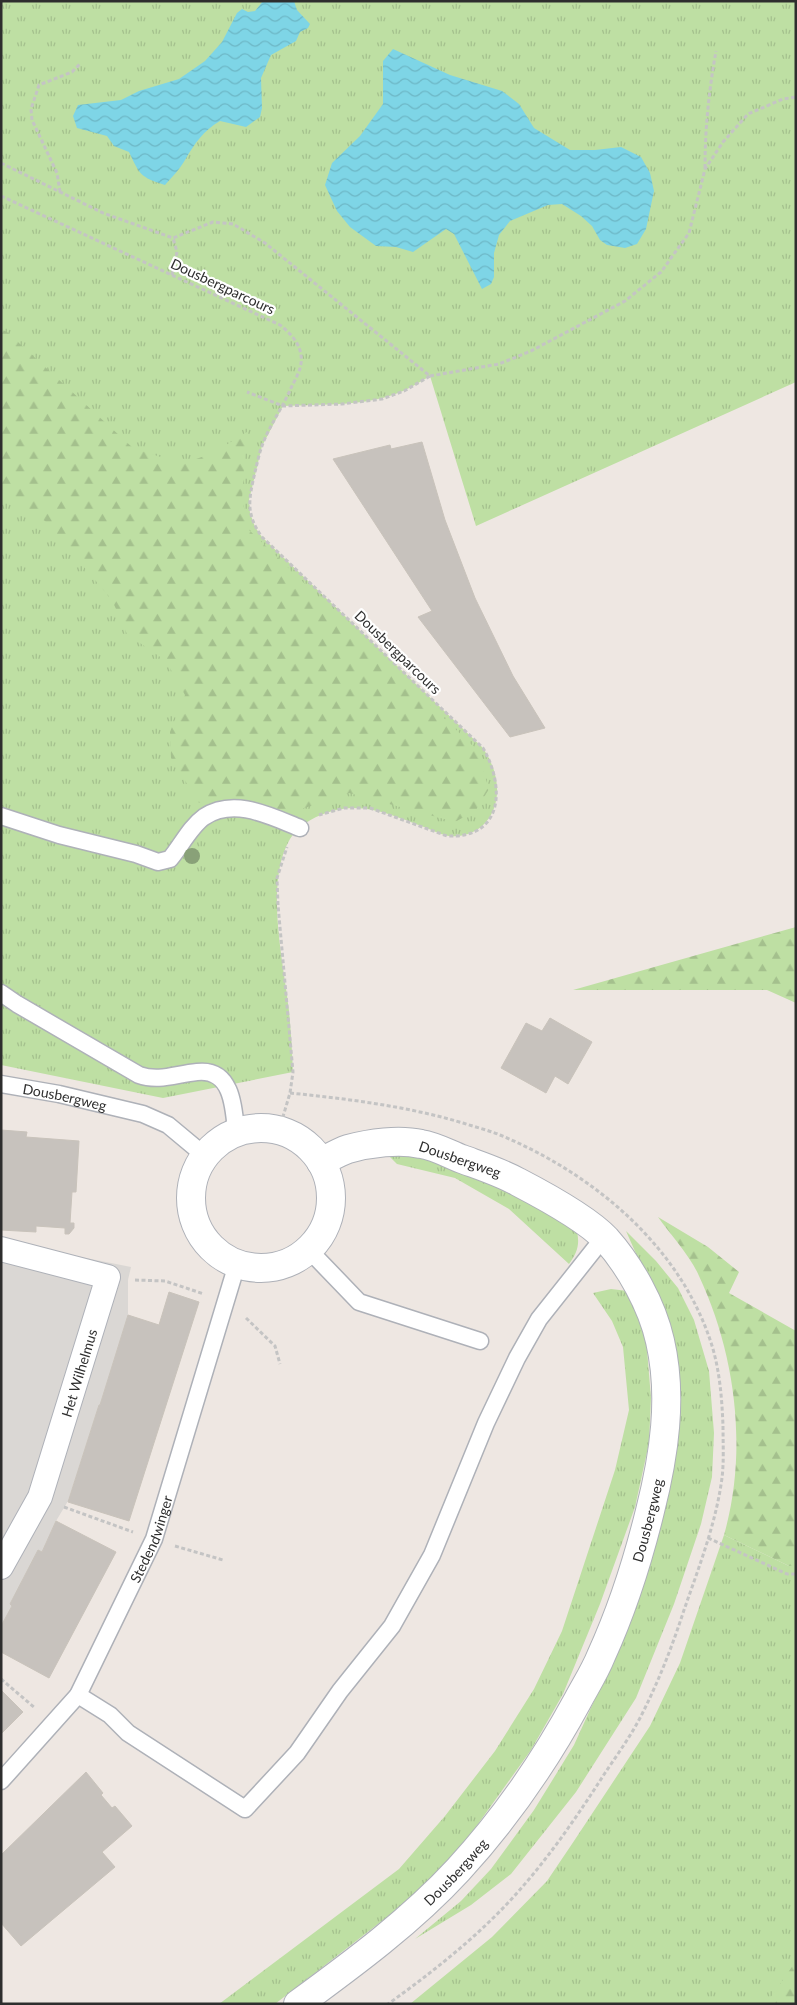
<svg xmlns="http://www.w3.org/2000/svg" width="797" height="2005" font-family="Lato,sans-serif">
	<defs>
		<pattern id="grass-tufts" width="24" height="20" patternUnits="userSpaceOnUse" patternTransform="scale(1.25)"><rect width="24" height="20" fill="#bedfa3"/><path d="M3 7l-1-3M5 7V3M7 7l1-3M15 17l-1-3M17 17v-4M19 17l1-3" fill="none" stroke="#a4c08d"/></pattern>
		<pattern id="forest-firs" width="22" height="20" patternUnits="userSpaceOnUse" patternTransform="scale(1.25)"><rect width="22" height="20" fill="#bedfa3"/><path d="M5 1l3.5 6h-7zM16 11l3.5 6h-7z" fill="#a4c08d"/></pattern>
		<pattern id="water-waves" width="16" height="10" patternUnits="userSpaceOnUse" patternTransform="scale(1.25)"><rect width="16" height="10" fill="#7ed5e6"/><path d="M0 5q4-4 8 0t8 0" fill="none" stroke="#6db7c6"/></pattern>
	</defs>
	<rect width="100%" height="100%" fill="#eee7e2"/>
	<g fill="url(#grass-tufts)">
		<path d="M1 1H796V382L476 526 430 376C421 381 412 387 403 391 366 407 323 404 283 406L262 446 249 500 250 513 255 527 262 537 483 748C489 758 494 767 496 779 502 810 483 839 449 836 441 835 432 830 424 827 391 815 362 800 326 813 312 818 298 826 290 839 264 883 284 963 289 1011 291 1032 292 1052 293 1072L163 1098 1 1065Z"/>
		<path d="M386 1153 422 1154 510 1186 577 1232C580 1245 577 1253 569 1264L509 1209 455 1178 397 1164Z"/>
		<path d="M626 1231 656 1261 678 1288 694 1320 709 1371 714 1433 712 1477 701 1524 674 1604 636 1698 576 1792 511 1874 471 1905 415 1939 461 1901 491 1869 534 1810 574 1745 604 1679 652 1549 661 1310Z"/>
		<path d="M611 1289 628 1291 646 1338 651 1398 649 1443 635 1507 600 1604 563 1694 531 1750 468 1838 423 1889 275 2004H219L399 1869 445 1816 495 1751 534 1689 562 1631 615 1470 629 1410 623 1347 612 1321 593 1293Z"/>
		<path d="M724 1535 789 1566H796V2004H410L492 1937 547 1881 574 1841 650 1726 680 1663Z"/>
	</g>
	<g fill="url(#forest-firs)">
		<path d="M1 329 7 332 133 448 182 464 213 453 247 432 242 499 249 530 476 749 489 789 476 810 455 822 349 793 290 813 231 799 199 803 171 758 170 732 185 695 166 661 127 634 112 600 45 521 1 497Z"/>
		<path d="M796 927V1003L767 990H573Z"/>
		<path d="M658 1217 708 1247 739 1272 729 1293 796 1331V1566H789L724 1535C748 1451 736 1355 699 1276 691 1257 670 1234 658 1217Z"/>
		<path d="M796 1961V2004H766Z"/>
	</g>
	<path fill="#dad7d4" d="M1 1241 131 1267 128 1280V1315L100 1405H99L68 1501 56 1521 42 1552 38 1550 10 1604 12 1606 1 1626Z"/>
	<g fill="url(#water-waves)">
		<path d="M263 1H294L297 10 310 24 308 28 300 32 296 41 271 55 261 78 262 108 260 117 246 127 220 121C203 131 195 143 185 160 180 169 172 177 165 185 140 177 140 175 129 152L114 146 107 136 77 128 73 116 78 105 121 100 139 91 179 79 205 61 222 42 237 13 242 9 248 12 255 11Z"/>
		<path d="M393 49 450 75 502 91 519 104 534 128 570 150H595L621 147 641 157 650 173 654 191 646 229 637 244 625 248 607 245 600 240 592 226 581 216 562 204 548 205 510 221 499 235 494 253V277L491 284 482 289 454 234 446 229 413 252 396 247 376 246 350 227 337 211 325 185 332 163 360 136 383 104V61Z"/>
	</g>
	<g fill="#c7c2bd" stroke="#c9c3bb">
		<path d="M422 442 445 520 475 598 513 676 545 728 510 737 418 617 432 611 333 459 390 445 391 449Z"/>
		<path d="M550 1018 592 1042 568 1084 555 1076 546 1093 501 1068 526 1023 542 1031Z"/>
		<path d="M1 1130 27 1132 26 1137 79 1141 76 1192H72L70 1223H74V1228L69 1234H65V1228L36 1226V1232L1 1230Z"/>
		<path d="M169 1292 199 1302 129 1521 68 1502 99 1405H100L128 1315 159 1325Z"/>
		<path d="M56 1521 116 1552 49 1678 1 1652V1626L12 1606 10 1604 38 1550 42 1552Z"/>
		<path d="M1 1690 23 1712 1 1734Z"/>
		<path d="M86 1772 103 1793 101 1795 112 1808 115 1806 132 1826 102 1852 115 1867 21 1946 1 1923V1855Z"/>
	</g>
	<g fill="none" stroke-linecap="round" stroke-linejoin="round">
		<defs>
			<g id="service">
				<path d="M1 816 59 835 136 854 158 862 170 859C181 846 190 827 204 817 234 797 270 816 300 828"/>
				<path d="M1 993 17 1004 139 1075C159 1082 176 1074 197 1072 232 1068 234 1107 236 1132"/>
				<path id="s1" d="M1 1084 59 1094 143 1114 168 1125 204 1155"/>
				<path d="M309 1250 359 1302 480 1341"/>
				<path d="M78 1695 110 1715 128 1733 245 1809 297 1753 340 1691 392 1626 432 1555 486 1423 517 1358 539 1319 604 1237"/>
				<path id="s2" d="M1 1781 78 1695 154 1539 237 1264"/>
			</g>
			<path id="pedestrian" d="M1 1249 108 1277 40 1497 1 1567"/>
			<g id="minor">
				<circle cx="261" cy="1198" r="70"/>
				<path id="s3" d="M298 2004C354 1963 411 1921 458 1870 505 1819 545 1761 578 1700 586 1685 595 1671 601 1656 622 1610 638 1560 650 1511 664 1456 673 1397 660 1341 652 1305 630 1266 606 1239 587 1219 543 1195 518 1182 500 1172 481 1166 462 1159 449 1154 435 1146 421 1144 399 1139 370 1143 348 1149 339 1152 329 1158 321 1162"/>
			</g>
		</defs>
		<use href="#service" stroke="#aeb1b8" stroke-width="19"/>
		<use href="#pedestrian" stroke="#aeb1b8" stroke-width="26"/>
		<use href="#minor" stroke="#aeb1b8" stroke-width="30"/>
		<g stroke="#c4c4c4" stroke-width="3" stroke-dasharray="4 2.5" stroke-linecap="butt">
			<path d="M1 163 103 213 173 238 213 222 233 224 265 243 430 376 404 391 382 399 342 404 283 406 247 392"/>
			<path d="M705 168C705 128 709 90 716 51"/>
			<path d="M60 192 57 173 32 120 31 109 39 85 72 72 80 64"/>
			<path d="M1 196 280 325C290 333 299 342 301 355 303 367 296 378 291 388 283 407 269 426 262 446 259 454 257 464 255 472 249 499 245 513 262 537L483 748C505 786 504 839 447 836L370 808H344L319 815"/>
			<path d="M172 275 177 252 173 238"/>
			<path d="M430 376 499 364 531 351 625 301 661 272 689 233 705 169 723 142 748 114 783 99 796 97"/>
			<path d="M290 1093C348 1099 406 1106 463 1123 475 1127 488 1130 500 1135 594 1174 683 1248 713 1349 720 1374 722 1400 723 1426 723 1443 724 1462 722 1478 716 1523 699 1567 684 1610 672 1647 658 1683 640 1718 630 1737 617 1755 605 1773 571 1826 535 1878 489 1922 459 1951 423 1979 388 2004"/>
			<path d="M279 1130 290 1093 293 1072 278 905 277 878 287 847"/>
			<path d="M135 1280 165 1281 204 1294"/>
			<path d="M246 1318 275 1346 280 1364"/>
			<path d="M64 1507 133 1532"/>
			<path d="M708 1538 787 1574H796"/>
			<path d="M175 1546 223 1560"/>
			<path d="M1 1679 35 1708"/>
		</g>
		<use href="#service" stroke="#fff" stroke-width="16"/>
		<use href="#pedestrian" stroke="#fff" stroke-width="24"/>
		<use href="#minor" stroke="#fff" stroke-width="28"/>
	</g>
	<circle fill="#89a178" cx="192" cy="856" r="8"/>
	<g text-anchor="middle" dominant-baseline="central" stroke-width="4.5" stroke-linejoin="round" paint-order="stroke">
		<g font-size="14" fill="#2e2e2e" stroke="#fff">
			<text transform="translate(223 286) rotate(25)">Dousbergparcours</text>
			<text transform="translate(398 652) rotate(44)">Dousbergparcours</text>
			<text stroke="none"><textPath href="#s1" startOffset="65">Dousbergweg</textPath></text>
			<text transform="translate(460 1159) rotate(19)">Dousbergweg</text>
			<text transform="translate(79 1373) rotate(-73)">Het Wilhelmus</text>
			<text stroke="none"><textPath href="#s3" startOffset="611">Dousbergweg</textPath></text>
			<text stroke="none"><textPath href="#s2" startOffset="288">Stedendwinger</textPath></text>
			<text stroke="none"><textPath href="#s3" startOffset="206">Dousbergweg</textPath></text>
		</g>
	</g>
	<rect width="797" height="2005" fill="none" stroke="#2e2e2e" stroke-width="5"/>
</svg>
